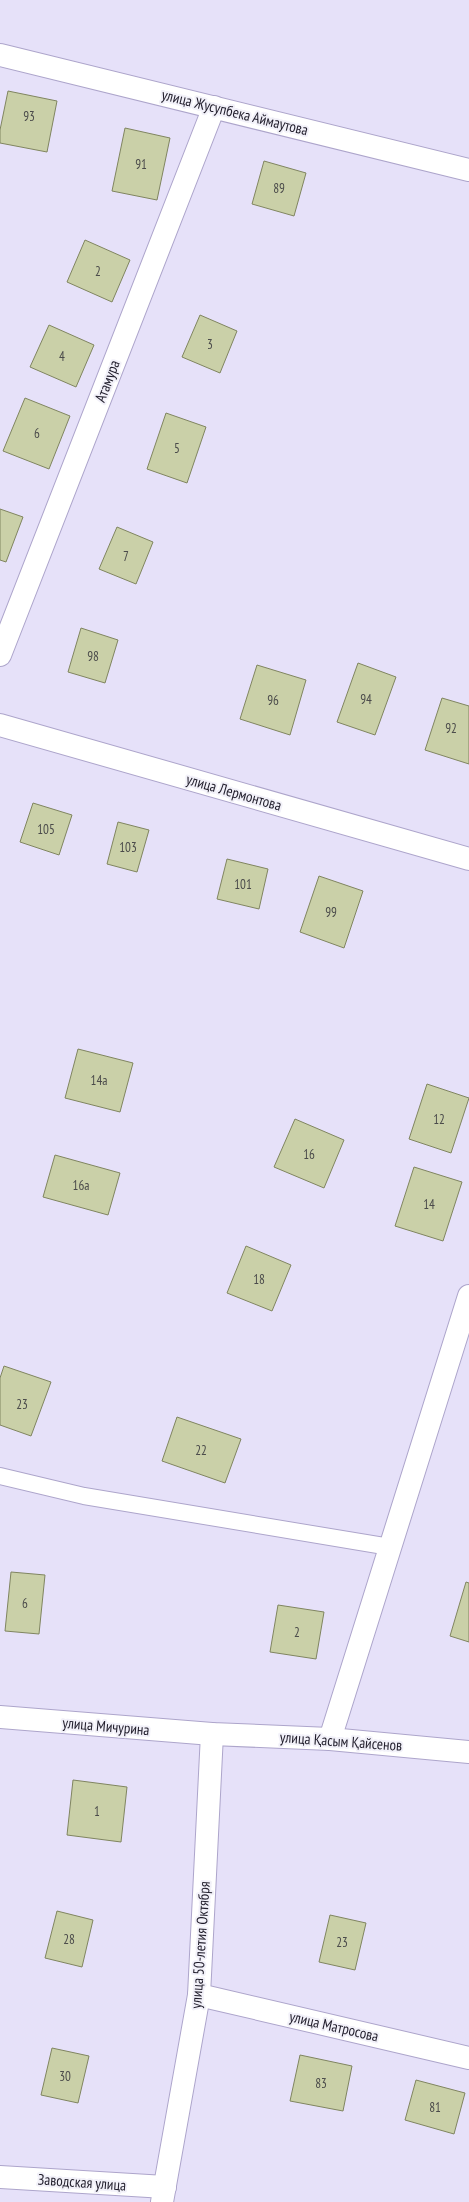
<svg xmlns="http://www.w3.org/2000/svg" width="469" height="2202" font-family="'PT Sans Narrow',sans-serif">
	<rect width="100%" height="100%" fill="#e6e1f9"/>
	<g fill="#cad0a8" stroke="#808560">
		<path d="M8 91 57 101 47 152 0 143V130Z"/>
		<path d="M125 128 170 138 157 200 112 191Z"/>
		<path d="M264 161 306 173 294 216 252 204Z"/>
		<path d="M85 240 130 260 112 302 67 282Z"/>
		<path d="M200 315 237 331 220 373 182 357Z"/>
		<path d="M49 325 94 345 76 387 30 367Z"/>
		<path d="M25 398 70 416 49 469 3 451Z"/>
		<path d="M166 413 206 427 187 483 147 469Z"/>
		<path d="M0 509 23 517 6 562 0 560Z"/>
		<path d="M117 527 153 542 136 584 99 569Z"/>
		<path d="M81 628 118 640 105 683 68 672Z"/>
		<path d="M358 663 396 677 375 735 337 722Z"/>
		<path d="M257 665 306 680 290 735 240 719Z"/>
		<path d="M442 698 469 706V764L425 750Z"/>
		<path d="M33 803 72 815 59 855 20 842Z"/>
		<path d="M118 822 149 830 137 872 107 864Z"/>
		<path d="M227 859 268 869 259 909 217 899Z"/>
		<path d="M319 876 363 891 344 948 300 932Z"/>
		<path d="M78 1049 133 1063 120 1112 65 1098Z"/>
		<path d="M427 1084 469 1098 451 1153 409 1139Z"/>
		<path d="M295 1119 344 1140 324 1188 274 1167Z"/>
		<path d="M55 1155 120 1173 108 1215 43 1197Z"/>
		<path d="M414 1167 462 1182 443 1241 395 1226Z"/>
		<path d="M246 1246 291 1265 272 1311 227 1293Z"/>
		<path d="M4 1366 51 1382 31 1436 0 1425V1378Z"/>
		<path d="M177 1417 241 1439 225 1483 162 1461Z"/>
		<path d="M11 1572 45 1575 39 1634 5 1631Z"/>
		<path d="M466 1582 469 1583V1642L450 1636Z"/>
		<path d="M278 1605 324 1612 316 1659 270 1652Z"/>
		<path d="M73 1780 127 1787 121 1842 67 1835Z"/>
		<path d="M57 1911 93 1920 82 1967 45 1958Z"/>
		<path d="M330 1915 366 1923 355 1970 319 1962Z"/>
		<path d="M52 2048 89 2056 78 2103 41 2095Z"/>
		<path d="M300 2055 352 2066 343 2111 290 2101Z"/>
		<path d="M416 2080 465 2093 454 2134 405 2120Z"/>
	</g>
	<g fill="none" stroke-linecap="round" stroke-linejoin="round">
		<defs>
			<path id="service" d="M0 1476 84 1496 390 1547"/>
			<g id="minor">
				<path d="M0 55 469 170"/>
				<path d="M0 655 214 107"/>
				<path d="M0 725 469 859"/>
				<path d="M330 1739 469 1296"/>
				<path d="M199 1995 469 2058"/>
				<path d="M0 2177 165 2187"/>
				<path d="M162 2202 199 1995 212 1734"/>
			</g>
			<path id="tertiary" d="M0 1717 212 1734 330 1739 469 1752"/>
		</defs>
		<use href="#service" stroke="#ada5cb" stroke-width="18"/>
		<use href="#minor" stroke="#ada5cb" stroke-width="24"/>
		<use href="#tertiary" stroke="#ada5cb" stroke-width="24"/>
		<use href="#service" stroke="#fff" stroke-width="16"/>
		<use href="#minor" stroke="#fff" stroke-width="22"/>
		<use href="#tertiary" stroke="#fff" stroke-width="22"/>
	</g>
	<g text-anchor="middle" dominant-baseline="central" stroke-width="4" stroke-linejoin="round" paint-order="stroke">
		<g font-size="13" fill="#4a4a4a">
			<text x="29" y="116">93</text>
			<text x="141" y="164">91</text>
			<text x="279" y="188">89</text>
			<text x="98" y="271">2</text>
			<text x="210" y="344">3</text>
			<text x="62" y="356">4</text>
			<text x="37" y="433">6</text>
			<text x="177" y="448">5</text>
			<text x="126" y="556">7</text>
			<text x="93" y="656">98</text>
			<text x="366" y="699">94</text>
			<text x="273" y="700">96</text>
			<text x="451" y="728">92</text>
			<text x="46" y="829">105</text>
			<text x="128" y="847">103</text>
			<text x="243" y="884">101</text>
			<text x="331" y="912">99</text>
			<text x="99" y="1080">14а</text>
			<text x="439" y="1119">12</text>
			<text x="309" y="1154">16</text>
			<text x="81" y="1185">16а</text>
			<text x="429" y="1204">14</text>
			<text x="259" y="1279">18</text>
			<text x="22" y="1404">23</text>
			<text x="201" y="1450">22</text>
			<text x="25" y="1603">6</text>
			<text x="297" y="1632">2</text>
			<text x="97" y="1811">1</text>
			<text x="69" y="1939">28</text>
			<text x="342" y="1942">23</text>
			<text x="65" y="2076">30</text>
			<text x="321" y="2083">83</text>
			<text x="435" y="2107">81</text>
		</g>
		<g font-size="15" fill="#201d2b" stroke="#f2f1f9">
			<text transform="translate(235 112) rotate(14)">улица Жусупбека Аймаутова</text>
			<text transform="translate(107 381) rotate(-69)">Атамура</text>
			<text transform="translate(234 792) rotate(16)">улица Лермонтова</text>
			<text transform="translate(106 1726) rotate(5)">улица Мичурина</text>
			<text transform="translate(341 1741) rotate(4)">улица Қасым Қайсенов</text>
			<text transform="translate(200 1945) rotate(-86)">улица 50-летия Октября</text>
			<text transform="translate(334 2026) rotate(13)">улица Матросова</text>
			<text transform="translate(82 2182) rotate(4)">Заводская улица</text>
		</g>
	</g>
</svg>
